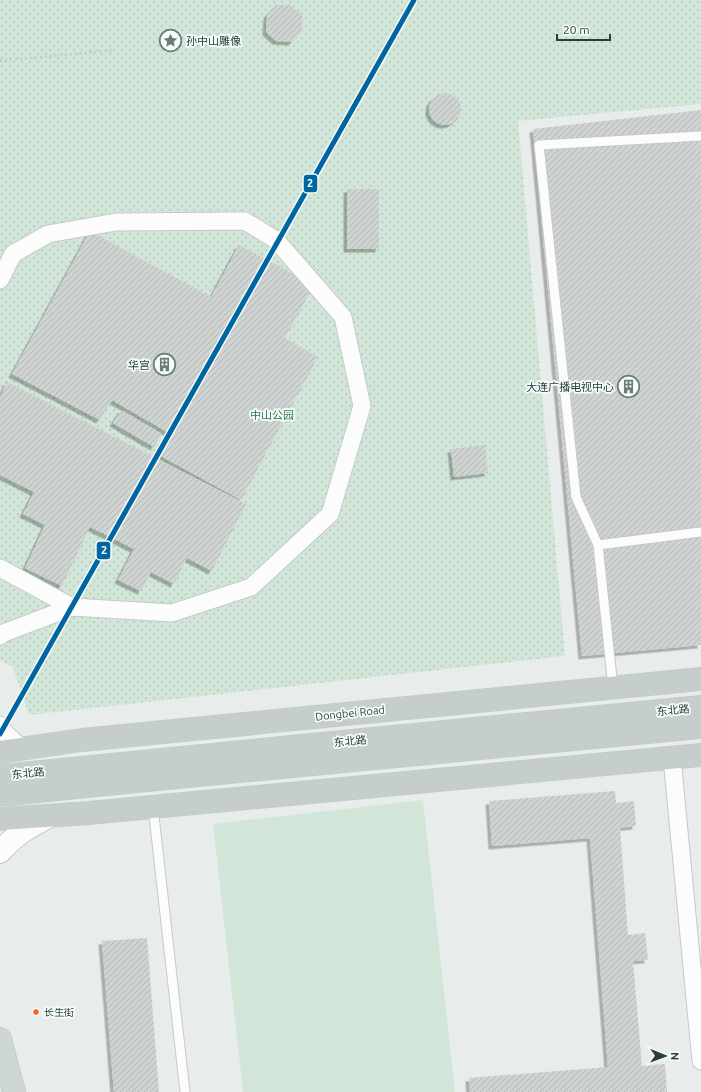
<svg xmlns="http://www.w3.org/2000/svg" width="701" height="1092" font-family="Ubuntu,'Noto Sans SC',sans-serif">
	<defs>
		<pattern id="park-dots" width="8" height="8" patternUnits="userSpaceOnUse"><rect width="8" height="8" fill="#d1e6d8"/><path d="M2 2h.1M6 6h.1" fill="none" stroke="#b3c6ba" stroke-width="1.8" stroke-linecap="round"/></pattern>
		<pattern id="building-hatch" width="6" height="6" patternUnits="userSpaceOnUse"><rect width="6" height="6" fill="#cfd4d2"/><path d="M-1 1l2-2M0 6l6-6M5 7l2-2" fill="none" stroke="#b2b7b5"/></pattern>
		<filter id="shadow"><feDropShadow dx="-3.5" dy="3.5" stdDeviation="0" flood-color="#0004"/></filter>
	</defs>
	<rect width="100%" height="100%" fill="#e8edeb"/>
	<path fill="#d1e6d8" d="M423 800 455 1092H243L213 824Z"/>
	<path fill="url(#park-dots)" d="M0 0H701V104L518 121 565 656 29 715 13 667 0 660Z"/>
	<g fill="url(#building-hatch)" filter="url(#shadow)">
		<path d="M276 5H290L302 15V31L292 42 276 41 266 32 267 15Z"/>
		<circle cx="445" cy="109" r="16"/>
		<path d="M701 110V645L582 656 533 129Z"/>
		<rect x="347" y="189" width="32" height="60"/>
		<path d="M90 231 211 297 239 245 314 285 285 338 318 357 241 500 157 454 169 433 112 400 100 420 12 374Z"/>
		<path d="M7 382 246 504 212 571 187 558 174 584 151 572 141 591 118 580 134 549 90 527 62 586 25 568 45 525 23 514 34 492 0 475V397Z"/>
		<path d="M121 410 162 434 154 447 113 423Z"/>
		<path d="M485 445 488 473 454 477 451 449Z"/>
		<path d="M615 791 616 803 634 801 636 826 620 828 628 935 645 933 648 960 633 961 642 1066 665 1064 667 1092H470L469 1078 608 1067 590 838 492 846 489 801Z"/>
		<path d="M147 938 159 1092H114L102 941Z"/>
	</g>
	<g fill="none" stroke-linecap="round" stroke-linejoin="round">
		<defs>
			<g id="service">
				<path d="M598 545 701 532"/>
				<path d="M613 688 598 545 576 497 539 145 701 136"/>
				<path d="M153 807 185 1092"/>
			</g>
			<g id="minor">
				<path d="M0 280 13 254 48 234 116 222 245 221 276 240 343 317 362 406 330 514 251 587 172 613 72 607 0 568"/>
				<path d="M0 636 1 634 72 607"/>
				<path d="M0 725 6 734 23 749"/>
				<path d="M672 758 701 1061"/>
			</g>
			<path id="secondary" d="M0 852C16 834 29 827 50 816"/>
			<path id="primary" d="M0 1039 14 1092"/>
			<g id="trunk">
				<path d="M281 748 701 707"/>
				<path d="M0 752 82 740 701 679"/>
				<path d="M282 767 701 727"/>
				<path d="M0 819 89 813 701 755"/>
			</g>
		</defs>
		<use href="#service" stroke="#c5cac8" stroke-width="11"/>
		<use href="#minor" stroke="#c5cac8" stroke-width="19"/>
		<use href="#secondary" stroke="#c3cbc8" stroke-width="24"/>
		<use href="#primary" stroke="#c3ccc9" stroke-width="24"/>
		<use href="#trunk" stroke="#c3ccc9" stroke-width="24"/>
		<path stroke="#c3ccca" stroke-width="2.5" stroke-dasharray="2 3" stroke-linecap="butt" d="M0 61 114 50"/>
		<use href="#service" stroke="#fcfcfc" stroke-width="9"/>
		<use href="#minor" stroke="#fcfcfc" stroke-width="17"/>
		<use href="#secondary" stroke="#fcfcfc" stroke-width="22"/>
		<use href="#primary" stroke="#cfd7d5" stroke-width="22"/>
		<use href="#trunk" stroke="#c6cecc" stroke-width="22"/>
		<defs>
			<g id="trunk-bridge">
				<path d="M0 776 281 748"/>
				<path d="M0 795 87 786 282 767"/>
			</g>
		</defs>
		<use href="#trunk-bridge" stroke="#c3ccc9" stroke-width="24" stroke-linecap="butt"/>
		<use href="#trunk-bridge" stroke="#c6cecc" stroke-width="22"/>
		<defs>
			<path id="metro-1" d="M0 734 414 0"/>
		</defs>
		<use href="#metro-1" stroke="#f7fbf9" stroke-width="8"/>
		<use href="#metro-1" stroke="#0066a1" stroke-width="5"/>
	</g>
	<defs>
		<symbol id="sight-ring" viewBox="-11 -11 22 22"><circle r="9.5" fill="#f7fbf9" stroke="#697e78" stroke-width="1.5"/><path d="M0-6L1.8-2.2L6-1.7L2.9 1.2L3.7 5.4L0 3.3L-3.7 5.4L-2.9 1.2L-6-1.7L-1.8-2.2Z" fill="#697e78"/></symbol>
		<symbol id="building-ring" viewBox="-11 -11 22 22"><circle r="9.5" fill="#f7fbf9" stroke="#697e78" stroke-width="1.5"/><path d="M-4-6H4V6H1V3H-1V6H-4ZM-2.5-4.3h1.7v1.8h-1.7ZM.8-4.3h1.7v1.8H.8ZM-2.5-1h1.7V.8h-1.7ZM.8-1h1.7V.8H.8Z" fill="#697e78"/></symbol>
	</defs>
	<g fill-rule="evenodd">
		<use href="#sight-ring" x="158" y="28" width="25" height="25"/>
		<use href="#building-ring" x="152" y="352" width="25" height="25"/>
		<use href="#building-ring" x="616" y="374" width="25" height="25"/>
	</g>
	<circle fill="#f26522" stroke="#f7fbf9" stroke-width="1.5" cx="36" cy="1012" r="3.5"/>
	<g text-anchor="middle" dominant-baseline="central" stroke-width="3.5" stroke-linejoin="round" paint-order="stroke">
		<g font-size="10" fill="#24423a" stroke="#f7fbf9" text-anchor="start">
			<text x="44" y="1012">长生街</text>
		</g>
		<g font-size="11" fill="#24423a" stroke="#f7fbf9" text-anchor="end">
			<text x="186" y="41" text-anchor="start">孙中山雕像</text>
			<text x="150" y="365">华宫</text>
			<text x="614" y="387">大连广播电视中心</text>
		</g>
		<g font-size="11" fill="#2d7a4b" stroke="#f7fbf9">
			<text x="272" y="415">中山公园</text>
		</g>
		<g font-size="11" fill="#24423a" stroke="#f7fbf9">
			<text transform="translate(673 710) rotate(-6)">东北路</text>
			<text transform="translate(350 713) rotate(-6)">Dongbei Road</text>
			<text transform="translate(350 741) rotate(-6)">东北路</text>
			<text transform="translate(28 773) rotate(-6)">东北路</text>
		</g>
	</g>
	<g stroke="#f7fbf9" stroke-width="1.5">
		<rect x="303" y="174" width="15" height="19" rx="4" fill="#0066a1"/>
		<rect x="96" y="541" width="15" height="19" rx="4" fill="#0066a1"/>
	</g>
	<g font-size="11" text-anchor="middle" font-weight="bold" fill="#fff">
		<text x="310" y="187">2</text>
		<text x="104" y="554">2</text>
	</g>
	<g transform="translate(665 1056) rotate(91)" stroke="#f7fbf9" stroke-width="3" paint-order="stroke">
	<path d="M0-3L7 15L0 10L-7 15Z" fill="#24423a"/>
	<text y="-6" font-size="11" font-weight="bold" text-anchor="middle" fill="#24423a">N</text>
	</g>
	<path d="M557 34v6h53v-6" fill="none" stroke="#24423a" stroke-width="2"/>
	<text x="563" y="34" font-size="12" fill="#24423a" stroke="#f7fbf9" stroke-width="3" paint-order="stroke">20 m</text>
</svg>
